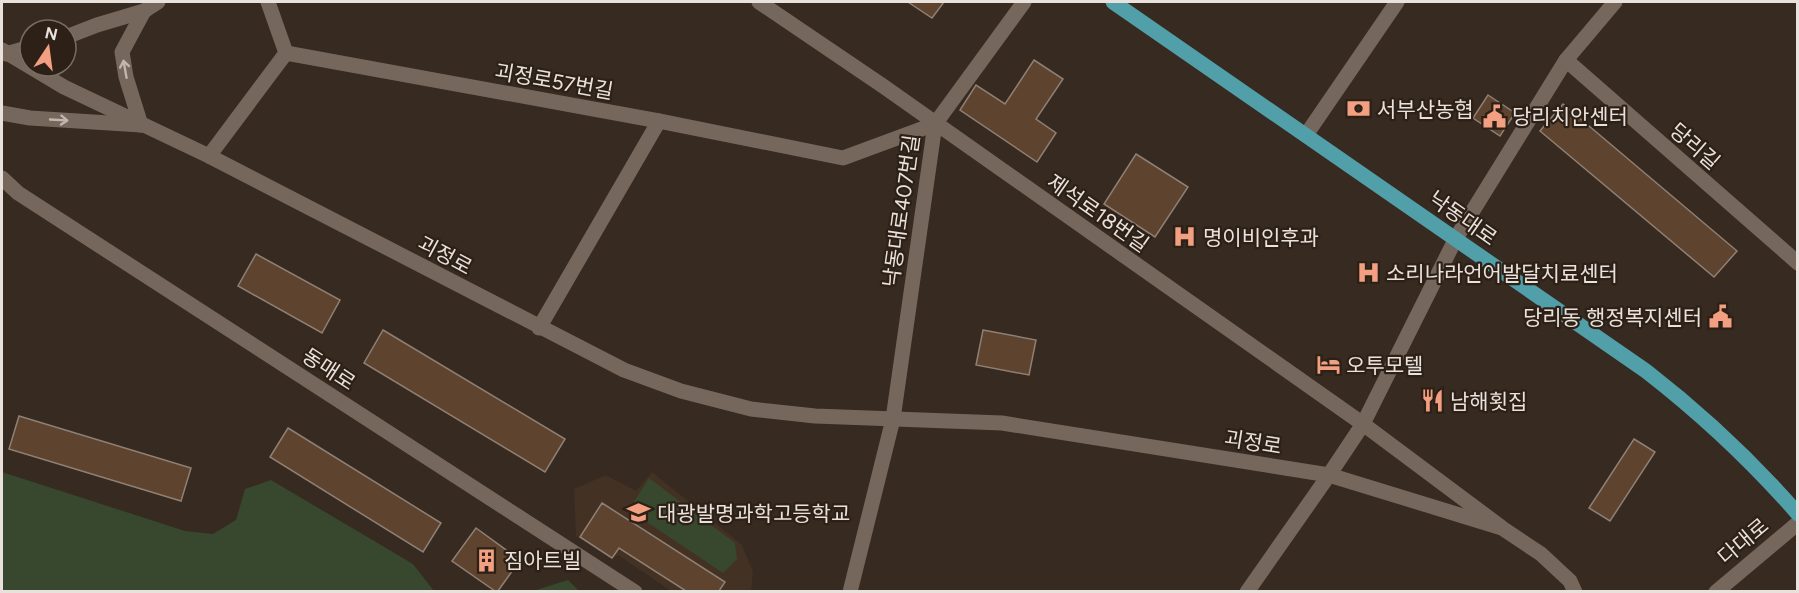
<svg xmlns="http://www.w3.org/2000/svg" width="1799" height="593" font-family="Figtree,'Noto Sans KR',sans-serif">
	<rect width="100%" height="100%" fill="#362a21"/>
	<path fill="#433124" d="M652 472 742 545 753 572 751 591H671L618 555 611 559 576 536 574 489 606 475 636 491Z"/>
	<g fill="#38482e">
		<path d="M2 472 185 531 213 534 236 520 245 489 271 480 413 564 434 591H2Z"/>
		<path d="M649 478 735 543 737 559 723 573 629 510Z"/>
		<path d="M568 580 579 591H533Z"/>
	</g>
	<g fill="#5e432e" stroke="#8f8075" stroke-width="1.5">
		<path d="M908 2H944L932 18Z"/>
		<path d="M1034 60 1063 79 1036 119 1056 133 1037 162 960 110 976 85 1005 104Z"/>
		<path d="M1488 95 1515 113 1500 136 1473 118Z"/>
		<path d="M1563 104 1737 251 1714 277 1540 131Z"/>
		<path d="M1136 154 1188 187 1155 237 1104 204Z"/>
		<path d="M256 254 340 300 322 333 238 286Z"/>
		<path d="M383 330 565 439 545 472 364 363Z"/>
		<path d="M983 330 1036 340 1029 375 976 365Z"/>
		<path d="M19 416 191 468 181 501 9 449Z"/>
		<path d="M288 428 441 523 423 552 270 457Z"/>
		<path d="M1634 439 1655 452 1610 521 1589 508Z"/>
		<path d="M602 503 725 582 719 591H686L619 548 612 558 580 537Z"/>
		<path d="M476 528 520 560 498 591H495L452 561Z"/>
	</g>
	<g fill="none" stroke-linecap="round" stroke-linejoin="round">
		<g stroke="#75675c" stroke-width="15">
			<path d="M268 2 286 53"/>
			<path d="M759 2 883 86 1363 424 1329 475 1247 592"/>
			<path d="M1566 60 1798 263"/>
			<path d="M1306 135 1397 2"/>
			<path d="M209 156 286 53 659 121 843 158 935 124"/>
			<path d="M2 178 18 193 635 592"/>
			<path d="M539 328 659 121"/>
			<path d="M1501 527 1363 424 1456 238 1566 60 1615 2"/>
			<path d="M850 592 893 419 935 124 1024 2"/>
		</g>
		<path stroke="#75675c" stroke-width="15" d="M2 113 30 118 141 125"/>
		<g stroke="#75675c" stroke-width="15">
			<path d="M66 37 97 25 144 11 158 2"/>
			<path d="M2 50 64 87 209 156 624 370 681 391 751 409 815 416 1002 423 1329 475 1502 528 1541 554 1570 581 1575 592"/>
			<path d="M6 54 30 47"/>
			<path d="M141 125 126 77 122 52 144 11"/>
			<path d="M1716 592 1798 523"/>
		</g>
		<path stroke="#509fa9" stroke-width="15" d="M1113 2 1646 371C1704 416 1750 459 1798 514"/>
	</g>
	<defs><path id="oneway-shaft" d="M-6 0H5M1.5-3L5.5 0L1.5 3" fill="none" stroke-width="1.6" stroke-linecap="round" stroke-linejoin="round" transform="scale(1.5)"/></defs>
	<g stroke="#c0b6af">
		<use href="#oneway-shaft" transform="translate(125 69) rotate(-100)"/>
		<use href="#oneway-shaft" transform="translate(59 120) rotate(3)"/>
	</g>
	<defs>
		<symbol id="bank-bare" viewBox="-9 -9 18 18"><path d="M-6-4H6V4H-6ZM0-2.3a2.3 2.3 0 1 0 0 4.6a2.3 2.3 0 1 0 0-4.6Z" fill="#f2a081" stroke="#2c2017" stroke-width="2.5" paint-order="stroke"/></symbol>
		<symbol id="civic-bare" viewBox="-9 -9 18 18"><path d="M-.6-6.5H3V-4.5H.6V-3L4-1V1h2V6H-6V1h2V-1L-.6-3ZM-1.2 2.5V6h2.4V2.5Z" fill="#f2a081" stroke="#2c2017" stroke-width="2.5" paint-order="stroke"/></symbol>
		<symbol id="hospital-bare" viewBox="-9 -9 18 18"><path d="M-5-5h3v3.5h4V-5h3V5h-3V1.5h-4V5h-3Z" fill="#f2a081" stroke="#2c2017" stroke-width="2.5" paint-order="stroke"/></symbol>
		<symbol id="hotel-bare" viewBox="-9 -9 18 18"><path d="M-6-4.5h1.5V1H6V5H4.5V3h-9V5H-6ZM-4 0a1.8 1.8 0 1 1 3.6 0ZM.5 0V-2.5h3Q6-2.5 6 0Z" fill="#f2a081" stroke="#2c2017" stroke-width="2.5" paint-order="stroke"/></symbol>
		<symbol id="restaurant-bare" viewBox="-9 -9 18 18"><path d="M-5-6h1v4h1v-4h1v4h1v-4h1v5L-1.5 .5V6h-2V.5L-5-1ZM5-6V6H3V1.5H1.5Q1.5-4 5-6Z" fill="#f2a081" stroke="#2c2017" stroke-width="2.5" paint-order="stroke"/></symbol>
		<symbol id="school-bare" viewBox="-9 -9 18 18"><path d="M0-5L7-2L0 1L-7-2ZM-4 1L0 2.5L4 1V4Q0 6-4 4Z" fill="#f2a081" stroke="#2c2017" stroke-width="2.5" paint-order="stroke"/></symbol>
		<symbol id="building-bare" viewBox="-9 -9 18 18"><path d="M-4-6H4V6H1V3H-1V6H-4ZM-2.5-4.3h1.7v1.8h-1.7ZM.8-4.3h1.7v1.8H.8ZM-2.5-1h1.7V.8h-1.7ZM.8-1h1.7V.8H.8Z" fill="#f2a081" stroke="#2c2017" stroke-width="2.5" paint-order="stroke"/></symbol>
	</defs>
	<g fill-rule="evenodd">
		<use href="#bank-bare" x="1342" y="92" width="33" height="33"/>
		<use href="#civic-bare" x="1478" y="100" width="33" height="33"/>
		<use href="#hospital-bare" x="1168" y="220" width="33" height="33"/>
		<use href="#hospital-bare" x="1352" y="256" width="33" height="33"/>
		<use href="#civic-bare" x="1704" y="300" width="33" height="33"/>
		<use href="#hotel-bare" x="1312" y="348" width="33" height="33"/>
		<use href="#restaurant-bare" x="1416" y="384" width="33" height="33"/>
		<use href="#school-bare" x="622" y="496" width="33" height="33"/>
		<use href="#building-bare" x="470" y="544" width="33" height="33"/>
	</g>
	<g text-anchor="middle" dominant-baseline="central" stroke-width="4.5" stroke-linejoin="round" paint-order="stroke">
		<g font-size="21" fill="#e9e1db" stroke="#2c2017">
			<text transform="translate(554 81) rotate(10)">괴정로57번길</text>
			<text transform="translate(1695 146) rotate(41)">당리길</text>
			<text transform="translate(901 211) rotate(-82)">낙동대로407번길</text>
			<text transform="translate(1098 213) rotate(35)">제석로18번길</text>
			<text transform="translate(1463 218) rotate(35)">낙동대로</text>
			<text transform="translate(445 255) rotate(28)">괴정로</text>
			<text transform="translate(329 369) rotate(33)">동매로</text>
			<text transform="translate(1253 442) rotate(9)">괴정로</text>
			<text transform="translate(1743 541) rotate(-40)">다대로</text>
		</g>
		<g font-size="21" fill="#e9e1db" stroke="#2c2017" text-anchor="start">
			<text x="1377" y="109">서부산농협</text>
			<text x="1512" y="116">당리치안센터</text>
			<text x="1203" y="237">명이비인후과</text>
			<text x="1386" y="273">소리나라언어발달치료센터</text>
			<text x="1702" y="317" text-anchor="end">당리동 행정복지센터</text>
			<text x="1346" y="365">오투모텔</text>
			<text x="1450" y="401">남해횟집</text>
			<text x="657" y="513">대광발명과학고등학교</text>
			<text x="504" y="560">짐아트빌</text>
		</g>
	</g>
	<rect width="1799" height="593" fill="none" stroke="#e9e1db" stroke-width="6"/>
	<g transform="translate(48 48) rotate(13)"><circle r="28" fill="#2c2017" stroke="#786d65" stroke-width="1.5"/>
	<path d="M0-4.5L10 22L0 15L-10 22Z" fill="#f2a081"/>
	<text y="-9" font-size="16" font-weight="bold" text-anchor="middle" fill="#e9e1db">N</text>
	</g>
</svg>
